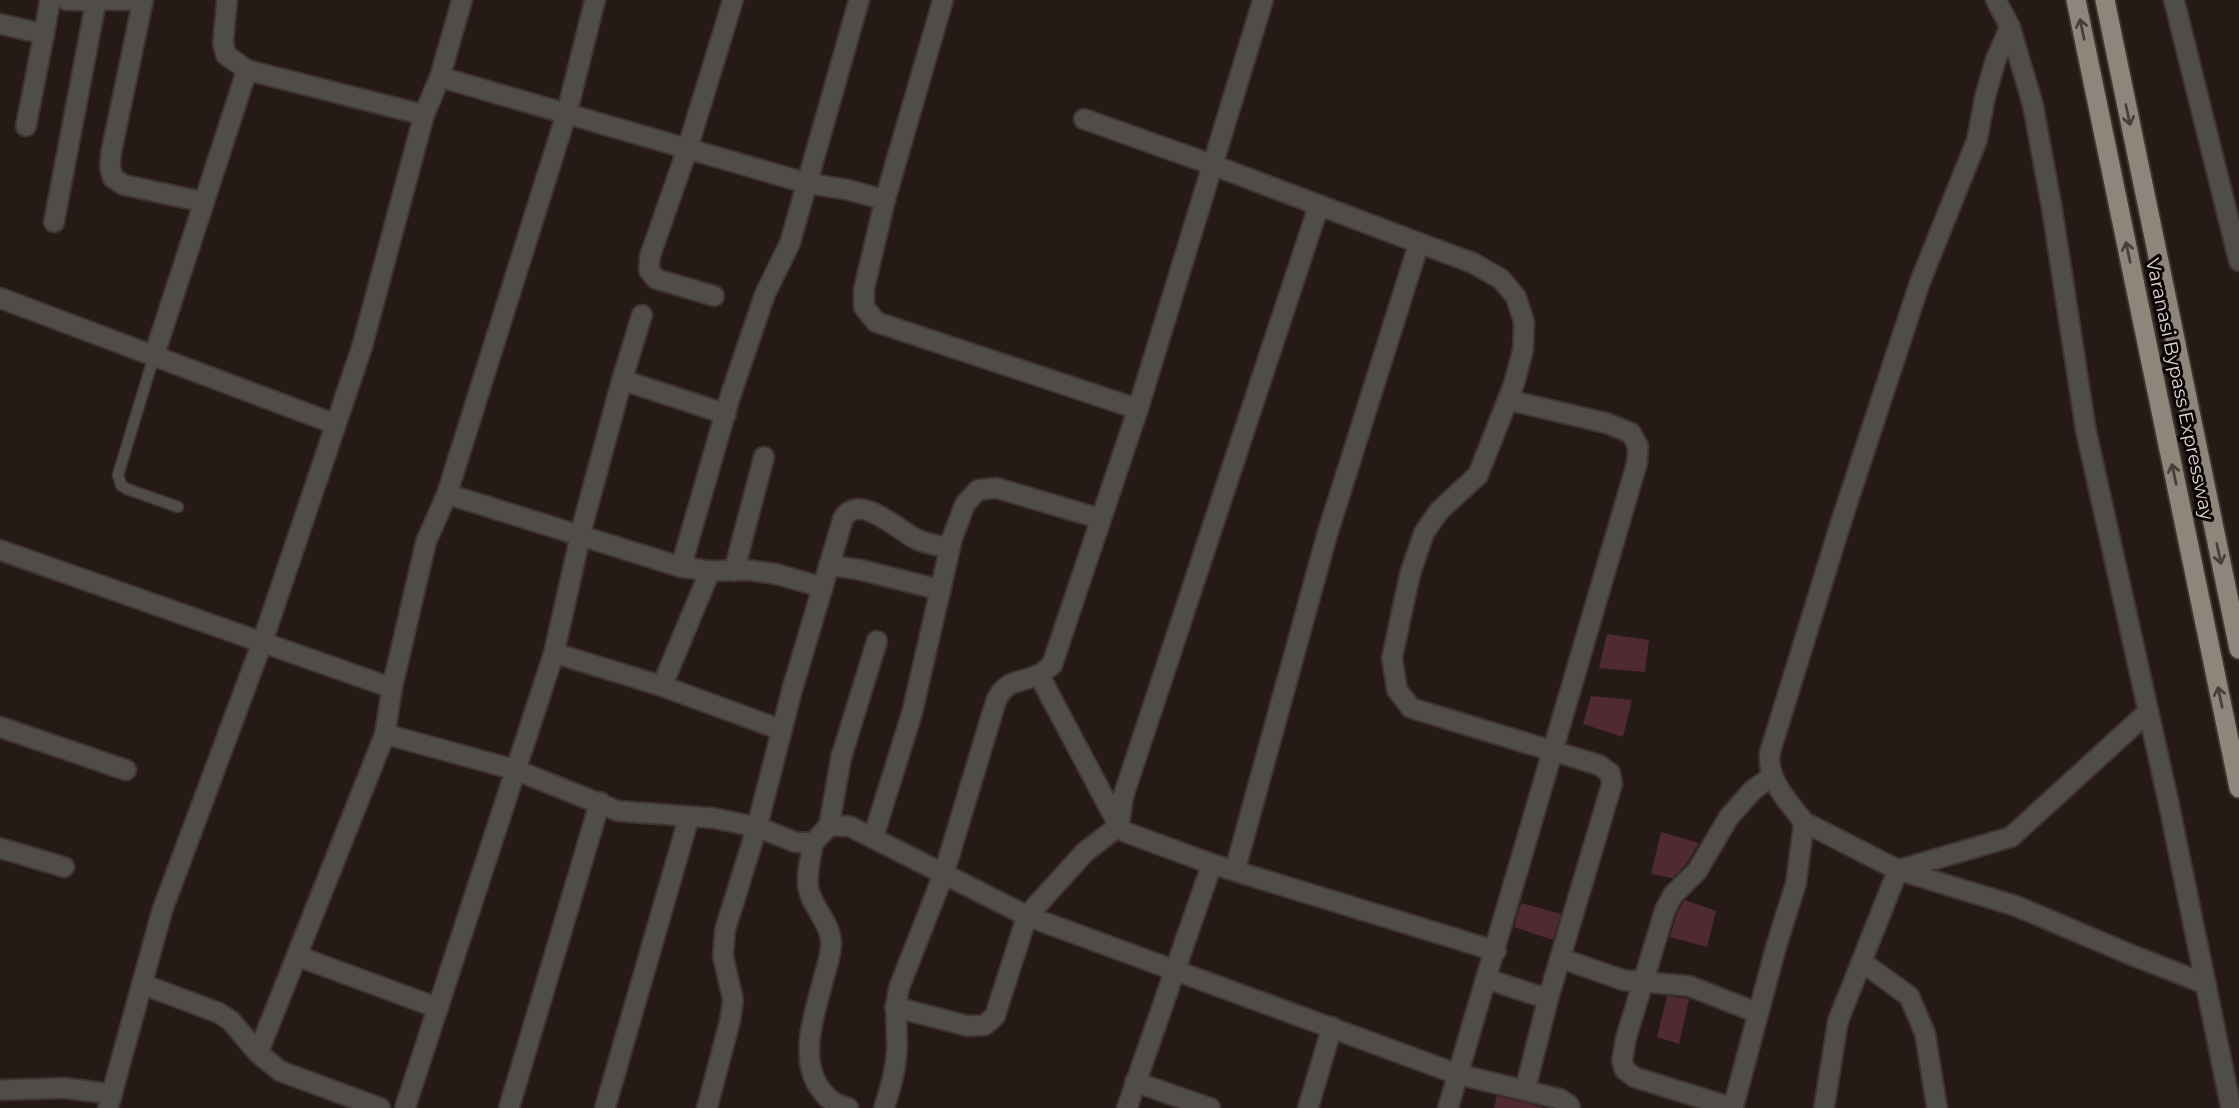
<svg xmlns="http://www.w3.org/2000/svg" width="2239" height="1108" font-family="Montserrat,sans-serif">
	<rect width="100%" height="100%" fill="#261a16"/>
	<g fill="#502a33">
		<path d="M1607 634 1649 640 1645 672 1599 668Z"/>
		<path d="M1591 696 1632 700 1623 737 1583 724Z"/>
		<path d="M1661 832 1699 843 1687 863 1673 878 1651 874Z"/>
		<path d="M1685 900 1716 911 1707 947 1670 937 1677 913Z"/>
		<path d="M1521 903 1561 914 1553 940 1514 927Z"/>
		<path d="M1667 996 1689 999 1679 1044 1657 1037Z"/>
		<path d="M1497 1096 1542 1107V1108H1494Z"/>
	</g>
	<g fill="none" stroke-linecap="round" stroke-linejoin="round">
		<defs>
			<path id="service" d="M154 356 118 475 121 485 127 489 178 507"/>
			<g id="minor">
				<path d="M96 0H140"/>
				<path d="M143 0 111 153 110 167 113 178 124 185 204 202"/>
				<path d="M227 0 223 43 226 55 247 70 424 115 440 77 462 0"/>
				<path d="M943 0 885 200 864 289V307L876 322 1138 409"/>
				<path d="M1996 0 2010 27 2033 105 2052 209 2086 431 2168 800 2231 1108"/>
				<path d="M2174 0 2239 261"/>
				<path d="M0 24 44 34 50 0"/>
				<path d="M440 77 806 183 849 190 885 200"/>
				<path d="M1084 119 1213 165 1419 243 1327 535 1235 870"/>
				<path d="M26 126 44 34"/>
				<path d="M1319 205 1123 797 1119 826 1125 832 1212 864 1496 951"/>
				<path d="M54 222 96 1 66 0"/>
				<path d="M1419 243 1473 263 1501 279 1516 297 1524 322 1523 350 1514 384 1478 475 1439 511 1424 533 1410 574 1392 658 1397 690 1411 708 1599 765 1610 773 1612 784 1548 999 1525 1090"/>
				<path d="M714 296 656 279 649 270 650 256 687 150 733 0"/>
				<path d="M0 298 335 424"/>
				<path d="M154 356 247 70"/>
				<path d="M622 380 726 414"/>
				<path d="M447 494 681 567 710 571 748 570 776 574 822 587"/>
				<path d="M0 550 392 688 385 734 516 770 618 811 713 818 757 827 795 842 813 843 829 826H849L1027 916 1457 1074 1560 1099 1569 1105 1570 1108"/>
				<path d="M829 565 861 570 941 590"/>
				<path d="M681 567 729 400 765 294 790 243 859 0"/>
				<path d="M734 571 764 457"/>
				<path d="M554 653 662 686 782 730"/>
				<path d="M662 686 710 571"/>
				<path d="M392 688 426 542 447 494 567 112 595 0"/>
				<path d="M0 727 126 770"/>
				<path d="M1804 822 1898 870 2016 906 2134 956 2206 984"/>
				<path d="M829 826 841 758 877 641"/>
				<path d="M873 838 912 713 952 539 965 504 978 490 997 488 1101 519"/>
				<path d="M813 843C811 857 805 878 809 891 814 909 829 922 831 940 832 953 827 965 824 977 816 1009 800 1051 816 1082 824 1096 832 1104 848 1108"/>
				<path d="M0 848 64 867"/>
				<path d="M297 956 438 1008"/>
				<path d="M1560 958 1623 980 1689 986 1758 1013"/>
				<path d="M1862 962 1909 996 1925 1033 1937 1108"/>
				<path d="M1487 979 1548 999"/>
				<path d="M142 984 219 1013 231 1021 258 1053 280 1071 380 1108"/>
				<path d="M895 1007 968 1026 985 1025 995 1016 1027 916 1085 852 1119 826 1039 675"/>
				<path d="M258 1053 385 734"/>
				<path d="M1135 1082 1210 1108"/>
				<path d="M0 1090 64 1088 112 1094"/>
				<path d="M108 1108 162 911 262 643 362 347 424 115"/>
				<path d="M405 1108 554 653 583 524 622 380 642 315"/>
				<path d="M509 1108 600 802"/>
				<path d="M605 1108 689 817"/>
				<path d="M707 1108 730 1021 733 1000 723 956 725 930 757 827 792 690 843 519C858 490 901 533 918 540 928 544 940 546 950 548"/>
				<path d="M884 1108C891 1088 896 1069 897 1048 897 1027 894 1009 899 988L944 873 996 701C1007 678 1018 684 1038 675 1043 673 1048 668 1052 665L1138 409 1263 0"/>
				<path d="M1127 1108 1212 864"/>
				<path d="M1308 1108 1332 1027"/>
				<path d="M1448 1108 1637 463 1638 446 1631 433 1606 423 1508 400"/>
				<path d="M1733 1108 1776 947 1796 883 1804 822C1788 801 1766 780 1770 752L1842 519 1920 282 1977 140 1985 97 1996 59 2010 27"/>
				<path d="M1733 1108 1634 1077 1625 1070 1622 1061 1626 1038 1665 910 1673 895 1697 871 1729 817 1753 790 1771 777"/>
				<path d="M1824 1108 1838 1021 1898 870 2011 837 2148 712"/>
			</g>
			<g id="trunk">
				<path d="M2076 0 2239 788"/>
				<path d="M2105 0 2239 649"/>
			</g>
		</defs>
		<use href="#service" stroke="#3f3430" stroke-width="13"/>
		<use href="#minor" stroke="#3f3430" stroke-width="23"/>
		<use href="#trunk" stroke="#3f3430" stroke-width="23"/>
		<use href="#service" stroke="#504d48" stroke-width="10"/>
		<use href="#minor" stroke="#504d48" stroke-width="19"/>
		<use href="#trunk" stroke="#8e867a" stroke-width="19"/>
	</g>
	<defs><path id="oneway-shaft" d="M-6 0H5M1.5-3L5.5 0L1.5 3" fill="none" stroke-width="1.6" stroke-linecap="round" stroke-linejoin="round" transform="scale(1.75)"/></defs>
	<g stroke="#46403a">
		<use href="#oneway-shaft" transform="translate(2082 29) rotate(-102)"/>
		<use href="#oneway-shaft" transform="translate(2128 115) rotate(78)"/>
		<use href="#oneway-shaft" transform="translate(2128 252) rotate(-102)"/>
		<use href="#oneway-shaft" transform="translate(2174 474) rotate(-102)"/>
		<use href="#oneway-shaft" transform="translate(2219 554) rotate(78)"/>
		<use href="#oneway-shaft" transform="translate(2220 697) rotate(-102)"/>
	</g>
	<g text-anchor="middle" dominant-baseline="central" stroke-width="6" stroke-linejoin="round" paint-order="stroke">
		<g font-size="19" fill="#dcd3d0" stroke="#0b0605">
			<text transform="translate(2180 389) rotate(78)">Varanasi Bypass Expressway</text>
		</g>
	</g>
</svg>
